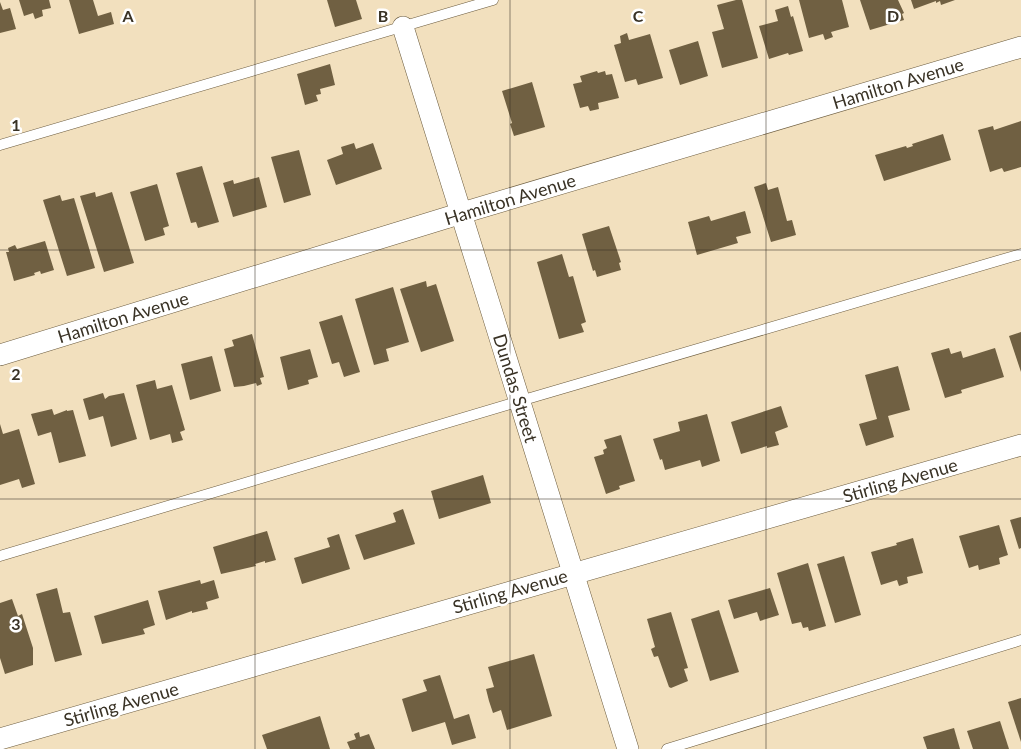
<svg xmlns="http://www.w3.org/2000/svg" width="1021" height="749" font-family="Lato,sans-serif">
	<rect width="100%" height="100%" fill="#f2e0be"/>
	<g fill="#706042">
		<path d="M19 0H49L51 8 42 10 43 16 35 19 33 13 24 16Z"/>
		<path d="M69 0H93L98 16 111 12 114 24 79 34Z"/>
		<path d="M327 0H356L362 19 335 27Z"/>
		<path d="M736 0H742L758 58 722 68 712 32 724 29 717 5Z"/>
		<path d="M799 0H842L849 27 831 32 833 37 825 40 823 34 809 38Z"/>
		<path d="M860 0H898L904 13 902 14 904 20 870 30Z"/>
		<path d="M911 0H955L941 5 940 1 936 3V1L914 9Z"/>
		<path d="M0 2 3 10 10 8 16 29 0 33Z"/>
		<path d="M788 6 791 17 793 16 803 51 789 55 788 53 769 59 759 26 778 21 775 10Z"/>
		<path d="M627 33 629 40 650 34 663 78 638 85 636 79 625 82 614 45 621 43 620 36Z"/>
		<path d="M698 41 708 76 680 85 669 50Z"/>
		<path d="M330 64 335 85 320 89 321 94 316 95 318 101 305 105 297 74Z"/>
		<path d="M597 71 598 73 605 71 606 75 612 74 619 98 598 103 599 109 590 111 588 106 580 108 573 84 582 82 580 76Z"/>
		<path d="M532 82 545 127 514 136 510 124 512 123 502 91Z"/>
		<path d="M1021 121V167L1004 172 1002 168 990 172 978 130 993 126 994 130Z"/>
		<path d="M943 134 951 160 884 181 875 155 906 146 907 148 913 146 912 144Z"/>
		<path d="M354 143 356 149 373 143 382 169 336 185 327 160 343 154 341 147Z"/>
		<path d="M299 150 311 195 284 203 271 157Z"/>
		<path d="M202 166 219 222 198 228 196 222 191 223 176 173Z"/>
		<path d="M259 177 267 207 233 217 223 183 233 180 234 184Z"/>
		<path d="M766 183 768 190 778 187 787 221 792 220 796 235 771 242 754 187Z"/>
		<path d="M157 184 169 226 163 228 165 235 145 241 130 192Z"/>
		<path d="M95 192 96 197 112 192 134 263 104 272 80 196Z"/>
		<path d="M60 195 62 201 74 198 95 268 67 276 43 200Z"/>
		<path d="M745 211 751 233 736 237 738 243 697 255 688 222 709 216 711 221Z"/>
		<path d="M609 226 621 262 619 263 621 270 597 277 595 270 593 271 582 234Z"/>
		<path d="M45 241 54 270 41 274 40 271 34 273 35 275 14 281 6 252H9L8 248 15 245 17 249Z"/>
		<path d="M562 254 569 277 573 276 586 322 581 324 584 332 559 339 537 262Z"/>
		<path d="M426 281 427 287 436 284 454 341 421 352 400 289Z"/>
		<path d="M393 287 409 342 386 349 389 361 374 365 355 299Z"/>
		<path d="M342 315 360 372 344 377 339 362 332 364 319 322Z"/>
		<path d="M1021 332V372L1009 336Z"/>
		<path d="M252 334 264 377 260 378 262 384 257 386 256 383 244 386 234 387 224 349 234 346 232 340Z"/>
		<path d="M949 348 951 354 961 351 963 358 995 348 1004 377 961 390 962 393 945 398 931 353Z"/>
		<path d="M310 349 318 377 308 380 309 384 288 390 280 357Z"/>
		<path d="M212 356 221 391 190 400 181 364Z"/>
		<path d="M898 366 910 410 888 416 894 437 866 446 859 424 877 419 865 375Z"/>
		<path d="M155 380 157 389 172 385 185 430 180 432 183 440 172 443 170 434 150 440 136 385Z"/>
		<path d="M103 393 105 399 109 396 124 393 137 439 111 447 103 416 89 420 83 399Z"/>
		<path d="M781 406 788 427 775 432 779 445 767 448V446L741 454 731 422Z"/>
		<path d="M52 409 54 415 67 410V411L73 410 86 456 59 463 51 432 38 436 31 414Z"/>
		<path d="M707 414 720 461 702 467 700 460 665 470 662 459 660 460 653 439 680 431 678 422Z"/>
		<path d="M0 424 3 434 19 429 35 484 22 488 19 479 0 485Z"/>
		<path d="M621 435 635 481 619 486 620 489 606 494 594 457 604 454 603 450 607 448 604 440Z"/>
		<path d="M483 475 491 503 439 519 431 491Z"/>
		<path d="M403 509 415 544 364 560 355 535 396 522 393 513Z"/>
		<path d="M1021 517V548L1019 549 1010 520Z"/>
		<path d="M999 525 1008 555 999 558 1000 564 979 570 978 565 969 568 959 536Z"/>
		<path d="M267 531 276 560 265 563V561L255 564 256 566 221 574 213 547Z"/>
		<path d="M339 534 350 569 302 584 294 558 330 547 327 538Z"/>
		<path d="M913 538 923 573 907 577 908 583 899 586 897 580 881 585 871 552 897 545 896 543Z"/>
		<path d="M844 556 861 615 835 623 817 564Z"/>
		<path d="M808 563 826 626 809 631 808 627 803 628 801 622 792 624 777 573Z"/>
		<path d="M200 580 201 584 214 580 219 598 206 602 208 609 192 613V611L166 620 158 591Z"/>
		<path d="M57 588 63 613 70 612 82 655 55 662 36 594Z"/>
		<path d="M770 588 779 615 760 621 757 612 734 619 728 600Z"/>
		<path d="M12 599 18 616 22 614 33 648V665L5 674 0 658V603Z"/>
		<path d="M148 600 155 625 143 629 145 634 102 644 94 616Z"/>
		<path d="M719 610 739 672 710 681 691 619Z"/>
		<path d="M671 612 688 668 684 669 688 681 671 688 669 687 658 656 654 657 651 649 655 647 647 619Z"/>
		<path d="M534 654 552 716 507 730 501 710 493 713 489 701 486 689 494 687 488 667Z"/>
		<path d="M440 675 454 719 469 714 476 738 452 745 445 722 412 732 402 699 427 691 423 680Z"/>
		<path d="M1021 698V742L1008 702Z"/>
		<path d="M320 716 330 749H267L262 735Z"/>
		<path d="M1000 721 1009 749H973L967 731Z"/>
		<path d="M954 728 960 749H927L923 737Z"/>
		<path d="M359 732 360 737 369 734 375 749H350L347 742 356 739 354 734Z"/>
	</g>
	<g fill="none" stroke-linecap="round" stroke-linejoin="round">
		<defs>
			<g id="lane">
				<path d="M0 145 493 0"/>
				<path d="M0 556 520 401 1021 254"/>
				<path d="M667 749 1021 640"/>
			</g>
			<g id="street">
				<path d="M403 27 628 749"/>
				<path d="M0 355 462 213 1021 47"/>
				<path d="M0 739 1021 445"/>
			</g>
		</defs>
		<use href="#lane" stroke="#6b5b3e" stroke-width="11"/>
		<use href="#street" stroke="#6b5b3e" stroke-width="22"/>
		<use href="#lane" stroke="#fff" stroke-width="10"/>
		<use href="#street" stroke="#fff" stroke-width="21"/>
	</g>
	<path fill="none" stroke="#393225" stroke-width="1" stroke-opacity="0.55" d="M255 0V749M510 0V749M766 0V749M0 250H1021M0 499H1021"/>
	<g text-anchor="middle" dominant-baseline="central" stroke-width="5" stroke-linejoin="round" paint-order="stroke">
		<g font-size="18" fill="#393225" stroke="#fff">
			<text transform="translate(898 83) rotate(-17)">Hamilton Avenue</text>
			<text transform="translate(510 199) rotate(-17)">Hamilton Avenue</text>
			<text transform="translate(123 317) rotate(-17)">Hamilton Avenue</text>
			<text transform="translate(516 388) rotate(73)">Dundas Street</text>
			<text transform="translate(900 480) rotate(-16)">Stirling Avenue</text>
			<text transform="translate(510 591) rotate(-16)">Stirling Avenue</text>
			<text transform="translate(121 704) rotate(-16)">Stirling Avenue</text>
		</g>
	</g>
	<g font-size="16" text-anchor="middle" font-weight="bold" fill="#393225" stroke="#fff" stroke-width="5" stroke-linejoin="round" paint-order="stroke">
		<text x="128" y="22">A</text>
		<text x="383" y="22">B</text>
		<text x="638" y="22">C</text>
		<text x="893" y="22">D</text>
		<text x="16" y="131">1</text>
		<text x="16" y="380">2</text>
		<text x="16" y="630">3</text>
	</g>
</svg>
